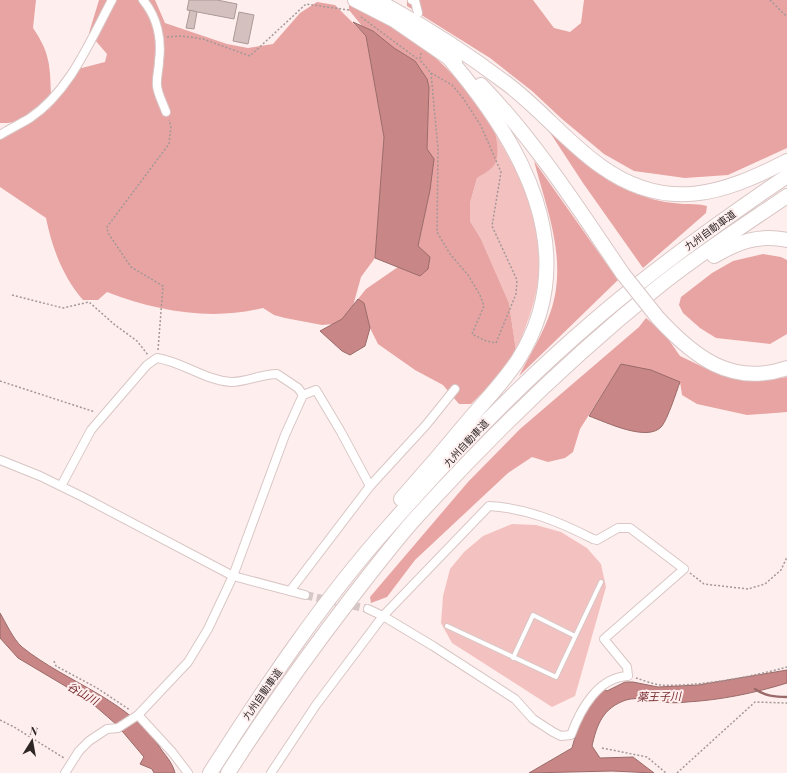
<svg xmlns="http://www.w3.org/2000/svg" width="787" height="773" font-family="'Playfair Display','Noto Sans JP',serif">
	<rect width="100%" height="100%" fill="#feefee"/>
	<g fill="#f3c2c0">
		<path d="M496 134C505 152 518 171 526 190 550 251 541 293 516 351L509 303 481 239 470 221V203L477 178C500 164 497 159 496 134Z"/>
		<path d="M512 524 536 525 561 532 587 548 601 564 606 587 575 696 552 707 452 643 441 623 443 596 450 569 464 552 483 536Z"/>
	</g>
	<g fill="#e7a4a2">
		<path d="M0 0H36L33 28C50 53 50 65 51 95 37 114 25 124 0 123Z"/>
		<path d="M99 0H155L165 23 227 44 248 48 273 44 300 13 317 2 335 5 366 36 384 137 375 258 361 277 353 306 342 319 334 324 322 325 285 318 274 315 263 308C211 321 156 311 107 292L98 300H83C63 277 52 248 46 218L0 187V139L49 109 64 91 74 70 105 62 107 54 89 33Z"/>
		<path d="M407 0H533L554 28 570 32 581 23 584 0H787V148L728 175 685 178 634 171 604 154 562 119 532 91 490 58 407 6Z"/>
		<path d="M349 2C369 12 389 22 408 35 438 56 479 99 495 132 497 138 498 151 497 157 496 168 485 173 477 178L470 203V221L481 239 509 303 516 351 492 383 471 404H459L443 385 415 370 378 344 370 328 364 303 358 299 366 289 398 267 420 276 430 257 418 247 430 190 427 149 429 87 415 61 392 47 373 31 362 26 349 10Z"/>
		<path d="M547 128C577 158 605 185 646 197 657 201 671 203 683 204 691 204 699 204 707 206L706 213 643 268 583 183Z"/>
		<path d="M534 161 618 280 519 376C533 349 552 320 556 289 562 245 545 203 534 161Z"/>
		<path d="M763 254 781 257 787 260V334L770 344 716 338 700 328 683 313 679 305 681 297 712 273 733 261Z"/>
		<path d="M646 318 664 333 680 356 705 368 732 376 760 381 787 377V412L747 415 697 404 682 395 680 382 621 364 580 429 573 452 565 458 548 462 532 457 508 473 415 560 387 597 371 603 370 597 468 482 520 429 639 327Z"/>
	</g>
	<g fill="#c88786" stroke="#9a6a69">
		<path d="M353 22 373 31 394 48 415 61 427 79 429 87 427 149 434 159 430 190 418 246 430 257 428 269 420 276 375 258 384 137 366 36Z"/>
		<path d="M358 299 364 303 370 328 365 346 350 355 342 351 320 331 342 319Z"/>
		<path d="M621 364 651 370 680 382C676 393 668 418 662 426 648 443 606 422 589 416Z"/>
		<path d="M0 613C6 623 13 639 22 647 68 684 130 699 163 752 168 758 173 765 175 773H154L152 769 140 764 144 757 117 725 87 699 18 658 0 638Z"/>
		<path d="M787 670V683C755 693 721 700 687 702 679 703 671 703 663 702 651 702 639 696 626 700 603 708 597 724 592 746L600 758 633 757 654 773 612 771 529 773 572 748C578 725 587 706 604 689L607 691 625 682H633L658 687 698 685Z"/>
	</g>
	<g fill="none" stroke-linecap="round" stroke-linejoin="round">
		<path stroke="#9a6a69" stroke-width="2.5" d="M755 689C765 696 775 697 787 697"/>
	</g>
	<g fill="#d3c0bf" stroke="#ab9998">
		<path d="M189 0H217L237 4 234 19 187 10Z"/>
		<path d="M190 10 197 12 194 29 186 28Z"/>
		<path d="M239 12 254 15 248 44 233 41Z"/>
	</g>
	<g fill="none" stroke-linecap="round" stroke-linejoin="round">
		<path stroke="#d4c7c6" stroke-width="8" stroke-dasharray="8 4" stroke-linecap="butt" d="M305 595 368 609"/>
		<defs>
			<g id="service">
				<path d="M447 626 556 677 601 582"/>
				<path d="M513 658 533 615 575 636"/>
			</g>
			<g id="minor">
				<path d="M143 0C157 17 162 39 159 61 159 69 156 78 157 86 158 95 163 103 166 112"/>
				<path d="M412 0 415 1 418 13"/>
				<path d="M0 135C10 129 20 124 30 118 70 91 90 41 112 0"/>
				<path d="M0 460 40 476 83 497 233 576 305 595"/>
				<path d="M61 486 91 430 147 365 157 358C183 362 204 380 231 382 247 382 261 374 277 374L298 388 303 395"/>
				<path d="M290 591 370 486 426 425 455 389"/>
				<path d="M138 715 172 752 188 773"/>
				<path d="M65 773 79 751 89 741 107 729 118 728 138 715 188 662 208 629 233 576 285 435 303 395 316 390 341 432 370 486"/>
				<path d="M271 773 316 705 383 616 489 506C526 508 560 522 593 539L597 540 618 528H630L684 569 604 639 627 667 628 676C598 677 580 710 571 735L561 736 553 732 533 719 515 699 433 646 383 616 368 609"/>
			</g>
			<g id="motorway">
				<path d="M355 0 394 20 455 62"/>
				<path d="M376 0C421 24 465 52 506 83 540 108 567 143 602 167 667 213 723 194 787 161"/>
				<path d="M481 85C536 142 578 208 623 274"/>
				<path d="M714 256C738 242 759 234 787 240"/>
				<path d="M658 318C694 357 732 387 787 368"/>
				<path d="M401 499C425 472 449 444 472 416 488 398 505 380 518 360 586 252 520 141 448 57"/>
				<path d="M210 773C265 687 322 601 390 525 455 451 524 380 598 317 658 266 722 220 787 176"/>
				<path d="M228 773C267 712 308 654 352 597 372 571 392 545 413 521 489 437 570 358 658 287 699 254 743 226 787 196"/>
			</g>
		</defs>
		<use href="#service" stroke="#d9c6c5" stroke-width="6"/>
		<use href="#minor" stroke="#d9c6c5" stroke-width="10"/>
		<use href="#motorway" stroke="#d9c6c5" stroke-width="16"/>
		<g stroke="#a39897" stroke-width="1.5" stroke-dasharray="2 2" stroke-linecap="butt">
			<path d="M770 0 787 17"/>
			<path d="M361 17 419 60"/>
			<path d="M167 37 182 36 203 39 250 56 306 4 349 10"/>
			<path d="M421 53 420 60 431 73 438 149 437 232 450 254 468 275 480 295 484 306 472 334 486 341 496 343 516 294 517 280 492 226 501 172 481 126 463 98 452 85 431 73"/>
			<path d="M12 295 63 308 89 302 115 325 137 341 148 355"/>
			<path d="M158 350 163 286 131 267 108 233 107 227 169 144 171 126 169 120"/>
			<path d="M0 381 95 412"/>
			<path d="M690 573 704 584 748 589 765 584 781 570 787 557"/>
			<path d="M54 661 56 666 97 688 130 710"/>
			<path d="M636 678C643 680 652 684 660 685 697 687 751 677 787 667"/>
			<path d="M0 720 14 727 64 758"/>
			<path d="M602 748 647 757 666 773"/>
			<path d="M677 773 755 702 787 703"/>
		</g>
		<use href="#service" stroke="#fff" stroke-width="4"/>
		<use href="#minor" stroke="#fff" stroke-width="8"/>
		<use href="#motorway" stroke="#fff" stroke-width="14"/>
		<defs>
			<path id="motorway-bridge" d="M623 274 658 318"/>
		</defs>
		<use href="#motorway-bridge" stroke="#d9c6c5" stroke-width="16" stroke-linecap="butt"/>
		<use href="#motorway-bridge" stroke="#fff" stroke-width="14"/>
	</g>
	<g text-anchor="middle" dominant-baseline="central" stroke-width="4" stroke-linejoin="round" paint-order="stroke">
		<g font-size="10" fill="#2d2625" stroke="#feefee">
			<text transform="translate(710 230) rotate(-36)">九州自動車道</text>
			<text transform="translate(466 443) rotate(-47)">九州自動車道</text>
			<text transform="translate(262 694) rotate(-55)">九州自動車道</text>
		</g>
		<g font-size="11" font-style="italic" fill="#76272b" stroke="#feefee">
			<text transform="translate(83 693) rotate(30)">谷山川</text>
			<text transform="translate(659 696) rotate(-1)">薬王子川</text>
		</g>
	</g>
	<g transform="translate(32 741) rotate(11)" stroke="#feefee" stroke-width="3" paint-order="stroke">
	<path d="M0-3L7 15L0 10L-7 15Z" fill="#2d2625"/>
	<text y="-6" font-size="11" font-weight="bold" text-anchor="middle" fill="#2d2625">N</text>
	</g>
</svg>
